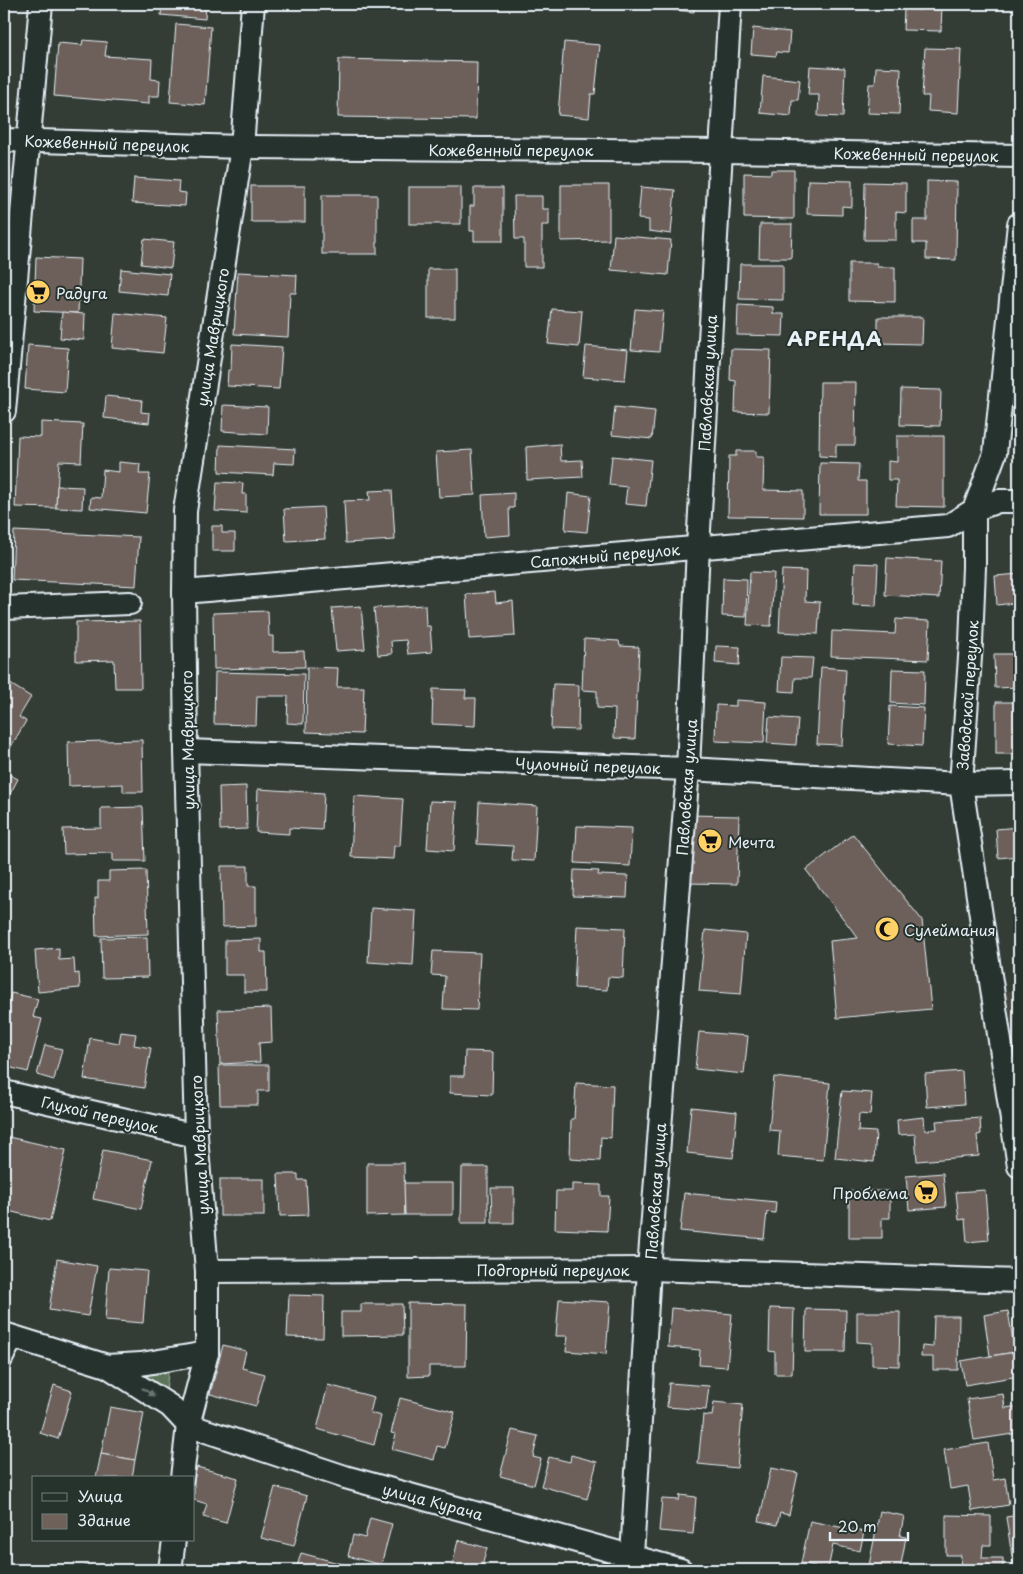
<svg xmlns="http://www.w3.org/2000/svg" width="1023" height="1574" font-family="'Playpen Sans',sans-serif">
	<rect width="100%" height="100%" fill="#343c36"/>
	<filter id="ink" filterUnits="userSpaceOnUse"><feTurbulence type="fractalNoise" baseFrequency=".02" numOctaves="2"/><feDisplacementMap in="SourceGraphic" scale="10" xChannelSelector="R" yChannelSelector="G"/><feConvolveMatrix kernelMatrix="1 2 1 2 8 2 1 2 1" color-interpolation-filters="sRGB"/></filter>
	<g filter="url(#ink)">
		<path fill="#454741" d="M1019 991V1060L1005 991Z"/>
		<path fill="#5c7459" stroke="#a2b2a8" d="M169 1364 165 1402 135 1376Z"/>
		<g fill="#6d615a" stroke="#e8f1f8">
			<path d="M124 4H147V6Z"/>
			<path d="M162 4H206L205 19 161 15Z"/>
			<path d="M645 4H694V12L645 7Z"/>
			<path d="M920 4H942L941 31 903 30 904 9 920 10Z"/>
			<path d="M176 24 211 27 205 105 170 102Z"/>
			<path d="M753 28 790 32 788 53 777 52 776 56 751 54Z"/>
			<path d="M83 40 107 42 105 56 152 59 151 79 160 80 159 96H149V104L54 96 58 43 82 45Z"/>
			<path d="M564 42 600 45 595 94H591L589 118 558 115Z"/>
			<path d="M925 48 961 49 958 113 928 111 929 96H922Z"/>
			<path d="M339 59 477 62 476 119 338 117Z"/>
			<path d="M810 66 845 68 843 117 818 116 819 95H808Z"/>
			<path d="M876 67 901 68 899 114 867 113 869 84H875Z"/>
			<path d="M763 76 800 80 798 100H792L791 116 760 113Z"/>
			<path d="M771 170H794V219L744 218V173L771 174Z"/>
			<path d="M134 178 179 181 178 192 186 193 185 206 132 203Z"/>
			<path d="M808 180 852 181V207L842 206V215L807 214Z"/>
			<path d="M927 181 957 182 956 260 926 259V243H913V220H927Z"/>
			<path d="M865 182 906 183V213L896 212V240H864Z"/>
			<path d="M561 185H609V240L561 241Z"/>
			<rect x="251" y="186" width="54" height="36"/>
			<rect x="409" y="187" width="52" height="37"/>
			<path d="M641 187 675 190 671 234 649 231V220L638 219Z"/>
			<path d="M474 188H503V241H474V231H470V206H474Z"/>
			<rect x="322" y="195" width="55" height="59"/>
			<path d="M514 196H542V209H549V225H542V267H524V239H515Z"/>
			<path d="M760 224H792L791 258H759Z"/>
			<path d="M614 235 671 240 668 275 611 270Z"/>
			<path d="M144 239 174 242 171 268 141 264Z"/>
			<path d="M36 257 80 259 78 313 34 311Z"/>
			<path d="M849 263H877V267H895V302L849 301Z"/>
			<path d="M740 264H783V300L739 299Z"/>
			<path d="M121 269 170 274 168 296 119 291Z"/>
			<rect x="428" y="269" width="27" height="49"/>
			<path d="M238 272 297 275 296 293H290L288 337 234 334Z"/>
			<path d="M738 305 773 307V314H784L783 336 737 335Z"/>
			<path d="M552 309 582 311 579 347 548 344Z"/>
			<path d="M635 309 663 311 659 352 631 350Z"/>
			<path d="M62 312 85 314 84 340 60 338Z"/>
			<path d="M115 313 167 318 163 353 112 348Z"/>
			<path d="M878 317H923L922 344 878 343Z"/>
			<path d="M232 344 282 347 279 389 227 386 228 370H231Z"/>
			<path d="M28 345 68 348 65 392 25 389Z"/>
			<path d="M586 346 628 350 625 380 583 377Z"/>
			<path d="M731 349 771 350 769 413 735 412 736 381 730 380Z"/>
			<path d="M820 382H856L855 445H836V457L819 456Z"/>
			<path d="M901 389 941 390 940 426 900 425Z"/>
			<path d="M106 396 142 400 141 412 150 413 149 423 104 418Z"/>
			<path d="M223 405 268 407 267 434 222 431Z"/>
			<path d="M615 407 655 411 652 439 612 435Z"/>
			<path d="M41 422 83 424 81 462 59 461 56 508 15 507 18 436 41 437Z"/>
			<path d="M897 436H944V507L896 506 897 480H888V461L897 462Z"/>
			<path d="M560 444 561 461 582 460 583 477 527 480 526 447Z"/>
			<path d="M220 445 295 449 294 464 274 463 273 475 219 472Z"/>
			<path d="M472 450 475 495 439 497 436 452Z"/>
			<path d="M736 451H756V457H764L763 490 803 491V517L728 516 729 456H736Z"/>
			<path d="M612 456 651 460 646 506 625 504 627 487 609 485Z"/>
			<path d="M119 462 140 464 139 474H150L146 513 90 508 91 497 101 498 103 470 119 472Z"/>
			<path d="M820 463 859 464 858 481H866V514H819Z"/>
			<path d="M217 482 243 483 242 494H246V513L215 511Z"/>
			<path d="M57 486 83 487 82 509 56 508Z"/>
			<path d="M392 490 395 540 346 543 344 501 370 500 369 491Z"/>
			<path d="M514 493V508H509L510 535 484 537 482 495Z"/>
			<path d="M568 493 591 496 587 532 565 530Z"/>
			<path d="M323 507 325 539 286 541 284 509Z"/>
			<path d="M212 526H222V533H235V551H212Z"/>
			<path d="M14 531 139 537 136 586 12 580Z"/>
			<path d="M887 558 941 561 939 598 885 595Z"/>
			<path d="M855 563 878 564 876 606 853 605Z"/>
			<path d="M782 570 806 571 805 601 820 602 818 634 779 632Z"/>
			<path d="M750 572 774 573 771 626 747 625Z"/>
			<path d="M1019 574V620H1016L1014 603 997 605 995 576Z"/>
			<path d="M723 578 747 579 746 617 722 616Z"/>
			<path d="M495 592 496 603 513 601 515 636 469 639 466 594Z"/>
			<path d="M425 605 426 626H430L432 652 408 654 406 640 391 641 392 654 378 655 374 608Z"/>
			<path d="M361 606 365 649 336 651 332 608Z"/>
			<path d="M268 611 269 636H273V652L304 651 305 667 214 669 213 613Z"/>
			<path d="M896 619 930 621 928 660 831 656 832 631 895 634Z"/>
			<path d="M140 621 141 688H115L114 660 76 661V622Z"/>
			<path d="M584 639 619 641 620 646 639 647 635 739 614 738 615 709 597 708V691L582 690Z"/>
			<path d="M716 646 740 647 739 665 715 663Z"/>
			<path d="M994 654H1019V687L995 688Z"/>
			<path d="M781 657 813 658 811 678H795L794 692 779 691Z"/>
			<path d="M307 667 338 668 337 687H364L362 734 306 732Z"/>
			<path d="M821 667 846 669 842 745 817 744Z"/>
			<path d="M892 669 925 670 924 705 891 703Z"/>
			<path d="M215 672 304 674 303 724 287 723 288 696H257L256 725 214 724Z"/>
			<path d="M4 680 31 697 19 717 26 721 9 750 4 747Z"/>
			<path d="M553 684 579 685 578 730 551 729Z"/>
			<path d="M433 689 466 690 465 698H476L475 726 432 724Z"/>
			<path d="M736 700 766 702 764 743 715 741 716 705 736 706Z"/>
			<rect x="996" y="702" width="23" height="52"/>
			<path d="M890 706 924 708 922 746 888 744Z"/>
			<path d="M769 717 798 719 796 745 767 743Z"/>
			<path d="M142 740 143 792H123V784L69 786 68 742Z"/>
			<path d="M4 772 18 779 4 805Z"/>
			<path d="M246 786 247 829 220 830 219 787Z"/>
			<path d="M258 789 324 793 322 830 289 828V834L256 832Z"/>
			<path d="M354 796 403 799 400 846H394L393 859 351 857Z"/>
			<path d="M430 801 457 802 454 851 427 849Z"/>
			<path d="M479 802 537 806 534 861 512 860 513 846 477 844Z"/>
			<path d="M143 807 145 861H113V853L64 854 63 829 101 828V808Z"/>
			<path d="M689 815 739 816 737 884 688 883Z"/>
			<path d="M577 826 632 828 630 866 575 863Z"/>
			<path d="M1019 827V856L998 858 996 829Z"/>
			<path d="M853 834 922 920 931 1009 837 1018 830 941 858 938 806 870Z"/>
			<path d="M221 866H248V886H256V926L222 927Z"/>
			<path d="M146 870 148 934 96 936 95 898H98V881H109V871Z"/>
			<path d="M574 870 599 871 598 875 628 876 627 898 573 896Z"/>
			<path d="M371 908 416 911 413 965 368 962Z"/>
			<path d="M577 926 625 928 623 978 608 977 607 990 574 988Z"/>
			<path d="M705 930 746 934 741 994 699 991Z"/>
			<path d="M147 937 148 977 102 978 101 938Z"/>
			<path d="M261 939V952H266L267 992H244V975H225V940Z"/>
			<path d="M59 948V960L74 959 75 974 79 973 80 988 38 992 35 950Z"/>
			<path d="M433 951 480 953 477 1010 443 1009 445 976 431 975Z"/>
			<path d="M11 993 38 999 33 1017 42 1019 28 1072 4 1066V1024Z"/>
			<path d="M271 1008 272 1042 259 1043 260 1062 220 1064 218 1010Z"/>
			<path d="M121 1032 136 1034 134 1045 151 1048 144 1088 84 1079 90 1038 119 1043Z"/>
			<path d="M699 1032 748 1036 744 1074 695 1069Z"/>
			<path d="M45 1045 62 1049 54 1080 37 1075Z"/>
			<path d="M465 1051 493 1052 492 1095 450 1093V1076H464Z"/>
			<path d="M219 1065H269V1091H258V1105H220Z"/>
			<path d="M962 1071 964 1104 927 1107 925 1074Z"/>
			<path d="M774 1077 830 1083 823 1160 778 1156 780 1131 769 1130Z"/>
			<path d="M576 1083 613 1085 611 1138 601 1137 600 1161 570 1159 571 1119H574Z"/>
			<path d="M842 1091 872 1093 870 1115 859 1114 858 1131 876 1132 874 1162 835 1158Z"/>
			<path d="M691 1107 737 1112 733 1158 687 1153Z"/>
			<path d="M924 1117 925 1130 937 1129 936 1121 980 1118 981 1134 977 1135 979 1156 917 1161 915 1134 898 1135 897 1120Z"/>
			<path d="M4 1136 66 1150 50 1221 4 1210Z"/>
			<path d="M103 1150 152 1160 141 1209 93 1199Z"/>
			<path d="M367 1163H404L405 1215 367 1216Z"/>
			<path d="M462 1167H488V1223H461Z"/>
			<path d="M943 1173 946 1207 909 1210 906 1176Z"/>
			<path d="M278 1174H298V1180H306L308 1215 280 1216Z"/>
			<rect x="220" y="1179" width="44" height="37"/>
			<path d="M404 1183H453V1215H405Z"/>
			<path d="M572 1184 601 1185V1196H609L607 1231 555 1229 556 1191H572Z"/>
			<path d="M491 1188H514V1223H492Z"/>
			<path d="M985 1190 989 1240 967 1242 965 1219 959 1220 956 1192Z"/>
			<path d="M849 1191H890V1218H882V1238H849Z"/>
			<path d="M684 1193 776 1202 775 1213 767 1212 764 1239 680 1231Z"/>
			<path d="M57 1259 97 1266 88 1316 49 1310Z"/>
			<path d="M109 1268 147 1271 143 1323 105 1320Z"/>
			<path d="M289 1295 324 1296 323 1338 287 1337Z"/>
			<path d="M559 1299 610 1302 606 1354 566 1351 568 1336H556Z"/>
			<path d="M408 1303 467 1304 466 1366H429V1376L408 1377Z"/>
			<path d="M361 1304H402L403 1335 341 1336V1312H361Z"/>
			<path d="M671 1308 732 1314 727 1367 699 1365 700 1350 668 1347Z"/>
			<path d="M770 1308 794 1309 792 1374H775V1352L769 1351Z"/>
			<path d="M806 1309 846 1310 845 1352H805Z"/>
			<path d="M1008 1311 1015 1352 990 1356 984 1315Z"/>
			<path d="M857 1312H900L899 1366 872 1365V1343L857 1342Z"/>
			<path d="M934 1316H959L958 1370H933V1357H921L922 1346 933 1347Z"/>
			<path d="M223 1345 246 1351 242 1368 265 1374 256 1406 210 1394Z"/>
			<path d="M1015 1352 1019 1376 965 1385 961 1361Z"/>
			<path d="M669 1383 709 1386 706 1410 667 1407Z"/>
			<path d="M54 1385 72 1391 58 1439 40 1433Z"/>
			<path d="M328 1385 374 1397 370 1413 381 1416 374 1445 317 1429Z"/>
			<path d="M1003 1394 1005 1408 1019 1406V1433L974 1440 967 1399Z"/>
			<path d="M400 1398 455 1412 445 1448 437 1446 434 1460 392 1449 396 1434 391 1433Z"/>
			<path d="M714 1402 743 1405 737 1468 698 1464 703 1415 712 1416Z"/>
			<path d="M110 1407 144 1413 135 1460 101 1454Z"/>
			<path d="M512 1430 538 1436 533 1457 541 1459 534 1485 500 1476Z"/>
			<path d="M988 1443 993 1480 1005 1478 1009 1505 972 1511 968 1486 950 1489 944 1450Z"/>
			<path d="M101 1454 135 1460 132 1478H96Z"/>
			<path d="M571 1455 597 1462 587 1499 541 1486 549 1457 570 1462Z"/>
			<path d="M197 1467 238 1478 226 1523 203 1517 207 1504 194 1500V1480Z"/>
			<path d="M771 1468 798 1473 789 1515 780 1513 777 1525 759 1521Z"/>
			<path d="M275 1487 307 1496 294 1546 261 1538Z"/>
			<path d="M680 1495 696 1497 693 1534 659 1531 662 1499 679 1500Z"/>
			<path d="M880 1511 904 1516 900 1536 906 1537 900 1570H868Z"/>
			<path d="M946 1515 991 1516V1545H983L982 1558H1003V1570H960L961 1555H946Z"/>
			<path d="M1019 1515V1570H1014L1006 1517Z"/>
			<path d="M370 1518 392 1524 381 1565 348 1556 353 1535 365 1538Z"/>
			<path d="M810 1521 864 1532 860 1551 833 1545 828 1569 801 1563Z"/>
			<path d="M458 1540 487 1548 481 1570H451Z"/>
			<path d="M301 1553 346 1565 345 1570H296Z"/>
			<path d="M85 1566 100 1570H84Z"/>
		</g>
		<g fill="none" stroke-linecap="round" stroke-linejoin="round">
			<defs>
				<path id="service" d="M4 1365 18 1338"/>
				<g id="minor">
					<path d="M4 140 242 147 721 151 1019 156"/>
					<path d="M1019 224 995 453 974 510V567L971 643 961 784 1019 1166"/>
					<path d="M4 411 41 4"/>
					<path d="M184 592 948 526 974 510 998 501H1019"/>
					<path d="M4 608 130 603"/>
					<path d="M186 751 688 769 961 784 1019 783"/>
					<path d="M4 1092 196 1136"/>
					<path d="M207 1271 649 1269 1019 1281"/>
					<path d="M4 1334 107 1366 170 1406 188 1425 345 1477 681 1570"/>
					<path d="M107 1366 141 1364 207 1353"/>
					<path d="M182 1478 188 1425 207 1353V1271L196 1136 186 751 184 592 185 511 242 147 253 4"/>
					<path d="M170 1570 174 1540"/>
					<path d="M633 1570 632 1556 649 1269 688 769 698 547 721 151 730 4"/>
				</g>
			</defs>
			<use href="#service" stroke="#e8f1f8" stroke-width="15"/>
			<use href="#minor" stroke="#e8f1f8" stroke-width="26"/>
			<use href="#service" stroke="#26332d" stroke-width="11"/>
			<use href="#minor" stroke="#26332d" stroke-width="22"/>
		</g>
		<defs><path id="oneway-solid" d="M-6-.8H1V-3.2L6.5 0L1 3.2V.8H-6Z" transform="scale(1.25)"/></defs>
		<use fill="#6a7674" href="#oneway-solid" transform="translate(148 1392) rotate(33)"/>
	</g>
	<defs>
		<symbol id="supermarket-disc" viewBox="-11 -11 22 22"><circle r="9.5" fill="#ffd166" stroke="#26332d"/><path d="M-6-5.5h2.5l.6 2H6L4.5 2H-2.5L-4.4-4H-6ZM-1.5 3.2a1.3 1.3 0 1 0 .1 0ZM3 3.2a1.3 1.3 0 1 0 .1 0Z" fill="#111"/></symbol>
		<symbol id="mosque-disc" viewBox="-11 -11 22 22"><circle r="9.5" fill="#ffd166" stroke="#26332d"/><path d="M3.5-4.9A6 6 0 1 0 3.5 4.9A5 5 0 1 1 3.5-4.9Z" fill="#111"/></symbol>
	</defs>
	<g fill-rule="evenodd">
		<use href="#supermarket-disc" x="24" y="278" width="28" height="28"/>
		<use href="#supermarket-disc" x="696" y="827" width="28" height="28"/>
		<use href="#mosque-disc" x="873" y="915" width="28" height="28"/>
		<use href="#supermarket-disc" x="912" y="1178" width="28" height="28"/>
	</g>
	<g text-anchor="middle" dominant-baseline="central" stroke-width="4" stroke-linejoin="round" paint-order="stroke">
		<g font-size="15" fill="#e8f1f8" stroke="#26332d">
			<text transform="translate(107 143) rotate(2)">Кожевенный переулок</text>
			<text x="511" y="149">Кожевенный переулок</text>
			<text transform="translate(916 154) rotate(1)">Кожевенный переулок</text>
			<text transform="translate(212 337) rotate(-81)">улица Маврицкого</text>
			<text transform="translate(707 383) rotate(-87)">Павловская улица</text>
			<text transform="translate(605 555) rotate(-5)">Сапожный переулок</text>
			<text transform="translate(967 695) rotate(-86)">Заводской переулок</text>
			<text transform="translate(187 740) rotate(-91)">улица Маврицкого</text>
			<text transform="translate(588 765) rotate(2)">Чулочный переулок</text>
			<text transform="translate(686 787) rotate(-86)">Павловская улица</text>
			<text transform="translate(100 1114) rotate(13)">Глухой переулок</text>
			<text transform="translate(199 1145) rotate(-93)">улица Маврицкого</text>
			<text transform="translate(655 1191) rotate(-86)">Павловская улица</text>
			<text x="553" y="1269">Подгорный переулок</text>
			<text transform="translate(433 1501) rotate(15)">улица Курача</text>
		</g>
		<g font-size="15" fill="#e8f1f8" stroke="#26332d" text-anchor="start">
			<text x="56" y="292">Радуга</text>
			<text x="728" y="841">Мечта</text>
			<text x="904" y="929">Сулеймания</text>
			<text x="908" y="1192" text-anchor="end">Проблема</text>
		</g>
		<g font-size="20" font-weight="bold" letter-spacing="1" fill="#e8f1f8" stroke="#26332d">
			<text x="835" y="338">АРЕНДА</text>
		</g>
	</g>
	<rect width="1023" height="1574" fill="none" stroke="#26332d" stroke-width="20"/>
	<rect x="10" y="10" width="1003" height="1554" fill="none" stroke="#e8f1f8" stroke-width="2" filter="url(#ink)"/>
	<rect x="32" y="1476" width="162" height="65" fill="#26332d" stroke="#747f7e"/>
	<rect x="42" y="1493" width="25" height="8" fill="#26332d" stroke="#747f7e"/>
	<text x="78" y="1502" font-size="15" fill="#e8f1f8">Улица</text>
	<rect x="42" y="1514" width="25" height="15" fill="#6d615a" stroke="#747f7e"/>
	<text x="78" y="1526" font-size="15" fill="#e8f1f8">Здание</text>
	<path d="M830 1532v8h78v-8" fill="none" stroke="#e8f1f8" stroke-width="2.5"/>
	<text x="838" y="1532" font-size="15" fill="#e8f1f8" stroke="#26332d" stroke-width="4" paint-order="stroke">20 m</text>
</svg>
